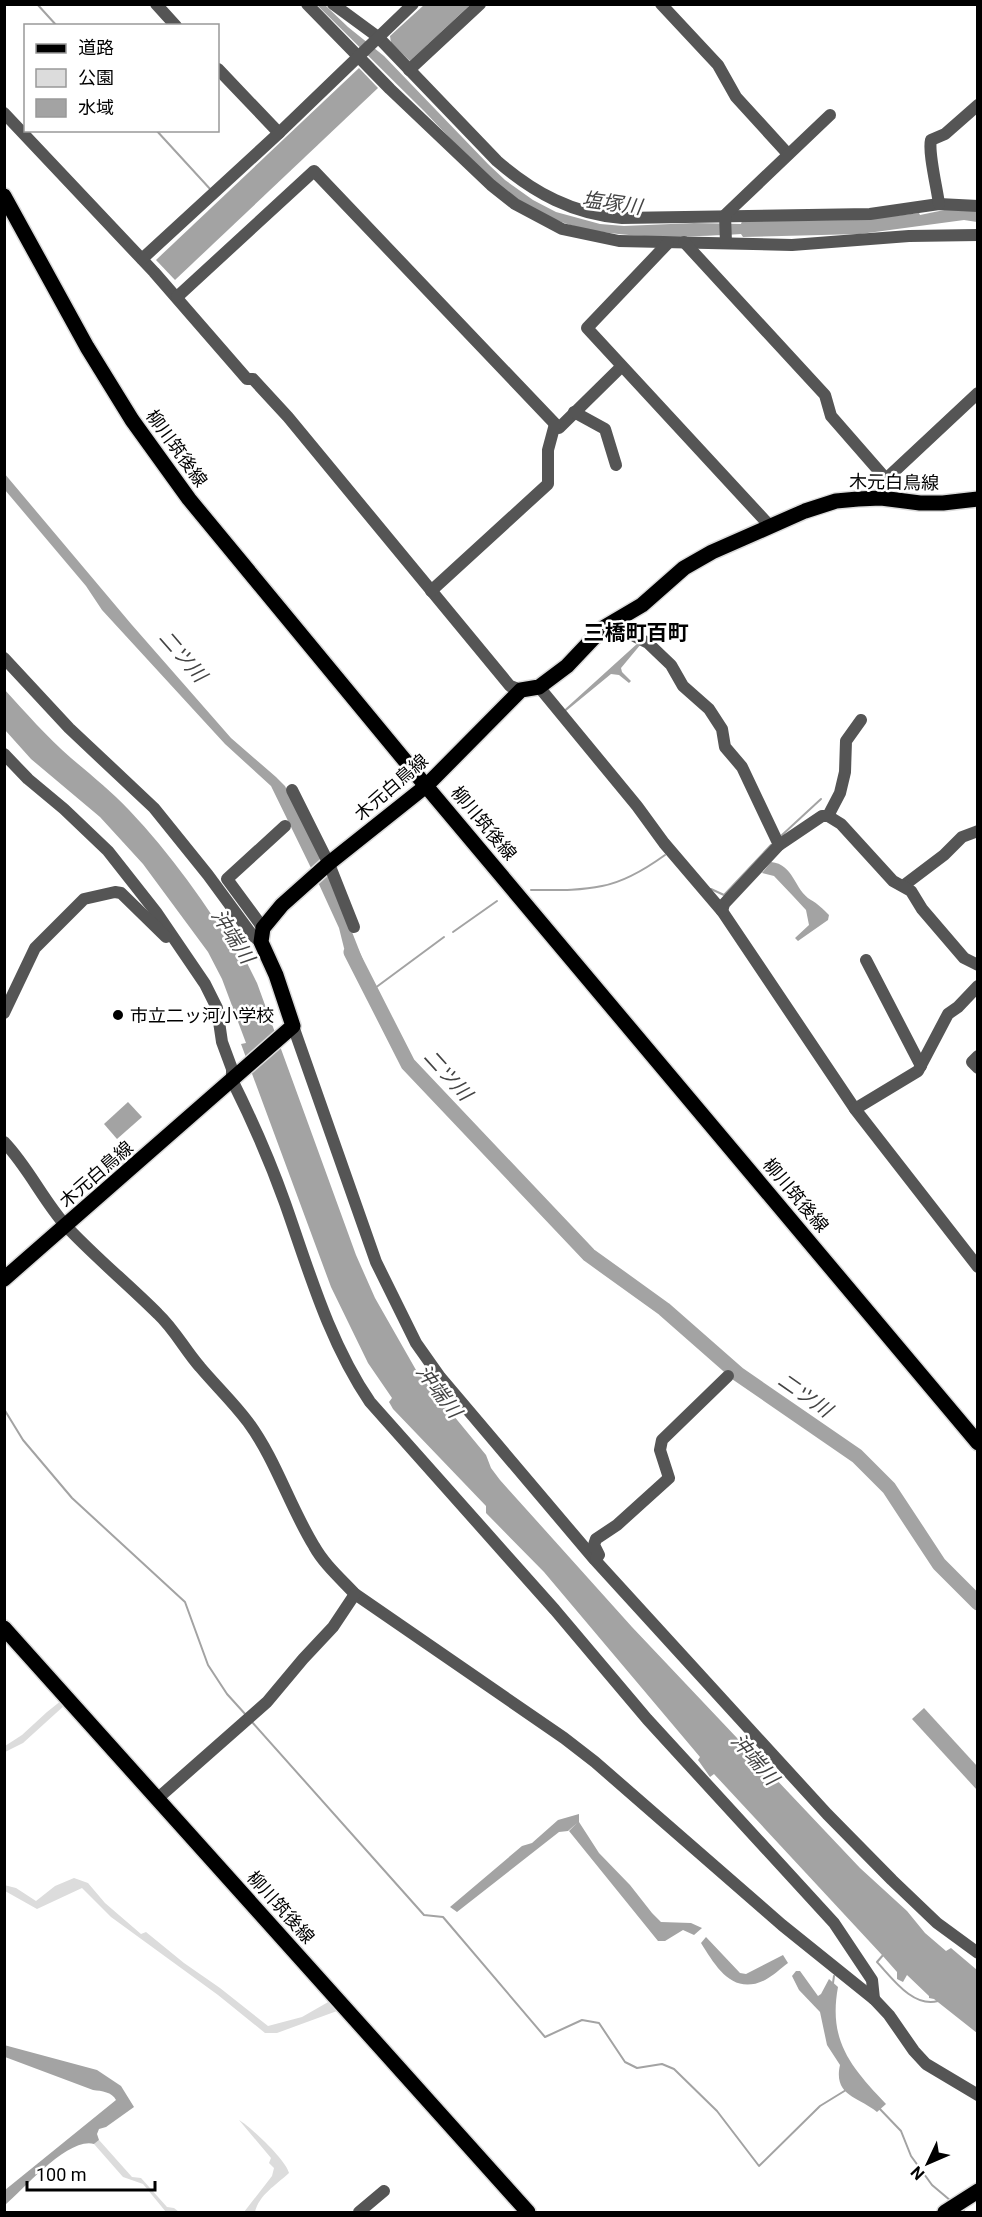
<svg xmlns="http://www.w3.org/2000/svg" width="982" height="2217" font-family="Roboto,'Noto Sans JP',sans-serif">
	<rect width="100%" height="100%" fill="#fff"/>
	<g fill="#dcdcdc">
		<path d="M62 1700 66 1704 23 1743 5 1752V1746L22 1735 47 1712Z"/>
		<path d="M74 1878 88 1883 105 1903 141 1934 146 1932 184 1963 220 1988 268 2026 302 2017 330 2001 337 2011 277 2033H265L218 1995 111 1917 82 1888 37 1909 5 1891 4 1885 16 1888 36 1901 55 1886Z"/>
		<path d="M239 2120C251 2127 287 2161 289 2173 276 2185 259 2195 255 2212H244L272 2176 274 2168 269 2163 271 2158Z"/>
		<path d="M99 2140 132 2177 141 2178 167 2207 174 2208 179 2212H166L143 2184 123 2177 94 2144Z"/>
	</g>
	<g fill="#a3a3a3">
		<path d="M317 5H325L348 27 384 56 488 164 505 180 533 200 556 212 600 224 624 226 694 223 741 224 742 221 860 220 919 213 920 215 949 209 977 210V222L964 220 860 234 743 237 741 234C690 237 620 240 570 225 509 207 467 155 424 111 388 76 353 40 317 5Z"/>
		<path d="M424 5H470L410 61 391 43 390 36Z"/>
		<path d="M359 68 378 88 175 280 156 260Z"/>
		<path d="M4 473 132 625 231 738 276 777 285 786 322 861 312 870 271 786 225 744 102 610 86 586 5 490Z"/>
		<path d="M638 643 641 644 621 668 622 672 631 681 629 683 619 675 611 674 566 711 564 710Z"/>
		<path d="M4 689C26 713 47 737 71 758 91 775 111 791 129 810 170 853 207 905 238 956L243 955 257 983 356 1255 375 1298 416 1370 486 1455 491 1468 500 1480 632 1627 860 1868 907 1911 925 1933 946 1951 951 1948 977 1970V2033L934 1999 929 1998V1996L907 1975 903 1982 897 1979V1972L882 1955 714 1774 710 1777 698 1760 700 1757 544 1572 486 1513V1506L393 1409 389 1402 392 1398 368 1363 331 1287 241 1044 246 1043 222 979 208 952 143 864 100 817 31 759 5 730Z"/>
		<path d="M771 862C794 864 794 890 811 900 818 904 822 908 829 915L828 920 798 941 795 938 809 925 806 910 793 896 774 876 762 873Z"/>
		<path d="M328 871 365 965 355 971 344 948 339 928 317 880Z"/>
		<path d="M128 1102 142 1117 117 1139 104 1124Z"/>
		<path d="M924 1708 977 1766V1790L912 1719Z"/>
		<path d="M579 1814V1822L599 1853 630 1885 652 1913 661 1922 691 1923 702 1928 694 1935 683 1930 665 1941H658L569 1831 577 1823 568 1831 559 1832 457 1912 450 1907 522 1846 532 1843 558 1820Z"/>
		<path d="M706 1937 740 1973 746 1974 783 1955 788 1963C781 1968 773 1976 765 1980 733 1996 716 1967 701 1943Z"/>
		<path d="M796 1971H800L818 1996 821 1994 829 1979 838 1987C828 2041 851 2067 886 2104L877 2112C859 2097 833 2096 840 2065L827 2045 820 2012 799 1990 792 1976Z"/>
		<path d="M4 2045 97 2070 121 2086 134 2107 106 2127 99 2129 97 2134 99 2140 94 2144C68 2137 24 2189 5 2205V2190L116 2100C112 2092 102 2091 93 2090L5 2057Z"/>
	</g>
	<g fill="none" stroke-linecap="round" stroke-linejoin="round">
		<g stroke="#a3a3a3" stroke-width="2">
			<path d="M37 4 57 26"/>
			<path d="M156 130 211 190"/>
			<path d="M782 835 821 799"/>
			<path d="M711 889 724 895 771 845"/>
			<path d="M531 890C554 890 579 891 602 886 624 882 647 868 665 855"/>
			<path d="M453 932 497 901"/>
			<path d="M371 991 444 937"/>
			<path d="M4 1409 23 1440 72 1498 185 1602 208 1665 227 1694 246 1715"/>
			<path d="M252 1722 424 1915 443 1917 545 2037 582 2020 599 2023 625 2062 637 2068 662 2064 674 2069 717 2111 759 2166 820 2106 846 2090"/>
			<path d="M884 1954 877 1962C892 1978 913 2008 938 2001"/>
			<path d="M833 1983 834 1976"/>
			<path d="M878 2107 901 2131 911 2156 932 2185 951 2201"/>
			<path d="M960 2208 965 2212"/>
		</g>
		<path stroke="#a3a3a3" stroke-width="15" d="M351 952 408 1064 589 1255 664 1309 738 1374 857 1456 889 1488 939 1564 978 1603"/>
		<defs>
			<g id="major">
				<path d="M4 196 87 347 132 420 189 499 421 780 978 1443"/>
				<path d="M4 1279 293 1026 276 975 261 942 263 928 282 905 328 864 426 786 521 690 539 687 567 666 603 628 642 605 684 568 712 552 805 511 836 501 858 499 881 498 920 503H943L978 499"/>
				<path d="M4 1628 528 2212"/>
				<path d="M945 2212 978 2191"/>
			</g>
		</defs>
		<use href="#major" stroke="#dbdbdb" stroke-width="18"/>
		<g stroke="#555" stroke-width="12">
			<path d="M156 4 176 26"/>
			<path d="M307 4 390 89 491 185 515 204 562 229 619 241 792 245 909 236 978 235"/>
			<path d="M333 4 378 37 497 161C534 193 573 214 622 218L870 214 939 204 978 206"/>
			<path d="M661 4 718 65 736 97 788 154"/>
			<path d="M218 69 279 133"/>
			<path d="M409 70 480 4"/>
			<path d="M4 113 154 272 247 379H253L288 417 510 686 521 690"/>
			<path d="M939 204C937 188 928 152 931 140L945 134 978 105"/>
			<path d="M684 242 825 395 831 416 886 479"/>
			<path d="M668 243 587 328 770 526"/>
			<path d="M726 243 725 215 830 115"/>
			<path d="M142 259 279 133 413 4"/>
			<path d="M177 297 314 171 559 428 621 367"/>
			<path d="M574 412 605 429 616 465"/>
			<path d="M881 498 886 479 978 393"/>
			<path d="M431 591 548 484V450L555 424"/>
			<path d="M617 621 626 632 648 643 671 665 683 686 709 709 722 729 725 747 742 767 779 845"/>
			<path d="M4 658 69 728 154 808 208 875 252 935 261 942"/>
			<path d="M539 687 637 806 664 843 722 911 855 1109 978 1267"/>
			<path d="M4 754 28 779 64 809 108 851 156 912 205 984 217 1008 222 1042 232 1069V1080C252 1120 270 1161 285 1203 309 1271 329 1342 370 1402L555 1610 647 1719 834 1923 872 1980 874 1999"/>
			<path d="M292 790 329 864 354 927"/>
			<path d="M828 816 840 793 845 772 846 741 861 720"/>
			<path d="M903 886 944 855 962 837 978 831"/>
			<path d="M722 911 724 904 779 845 822 816H828L841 824 893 881 911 891 922 909 964 958 978 965"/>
			<path d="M263 928 227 879 285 826"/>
			<path d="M866 960 921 1066"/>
			<path d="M4 1013 35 948 84 899 115 892 121 893 166 937"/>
			<path d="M293 1026 376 1262 416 1343 440 1377 595 1560 827 1814 892 1880 937 1923 978 1953"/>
			<path d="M978 1056 972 1062 978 1068"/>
			<path d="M855 1109 918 1071 948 1014 958 1007 978 986"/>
			<path d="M4 1142C28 1167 43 1200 66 1226 95 1257 128 1284 158 1314 175 1330 185 1350 200 1367 216 1386 233 1402 248 1422 276 1460 289 1505 314 1546 324 1564 340 1578 355 1594L564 1738 595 1762 782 1925 874 1999 889 2015 914 2051 926 2064 978 2095"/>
			<path d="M596 1559 599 1555 594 1545 596 1539 617 1525 669 1478 660 1450 662 1440 728 1376"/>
			<path d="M157 1799 267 1702 303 1659 333 1627 355 1594"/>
			<path d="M359 2212 384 2191"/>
		</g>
		<use href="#major" stroke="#000" stroke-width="15"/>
	</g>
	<circle fill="#000" stroke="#fff" stroke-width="2" cx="118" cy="1015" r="6"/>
	<g text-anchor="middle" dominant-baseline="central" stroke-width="5" stroke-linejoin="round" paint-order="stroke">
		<g font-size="18" fill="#000" stroke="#fff">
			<text transform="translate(177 448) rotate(54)">柳川筑後線</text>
			<text transform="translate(894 482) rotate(1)">木元白鳥線</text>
			<text transform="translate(391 787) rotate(-41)">木元白鳥線</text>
			<text transform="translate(484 823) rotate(50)">柳川筑後線</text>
			<text transform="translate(96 1174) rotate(-41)">木元白鳥線</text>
			<text transform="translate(796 1195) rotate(50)">柳川筑後線</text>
			<text transform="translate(281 1907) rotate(48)">柳川筑後線</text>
		</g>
		<g font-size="18" fill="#000" stroke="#fff" text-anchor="start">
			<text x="130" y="1015">市立二ッ河小学校</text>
		</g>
		<g font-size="20" font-style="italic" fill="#444" stroke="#fff">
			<text transform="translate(612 203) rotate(8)">塩塚川</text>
			<text transform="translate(183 656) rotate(49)">二ツ川</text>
			<text transform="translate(233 936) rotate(57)">沖端川</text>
			<text transform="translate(448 1075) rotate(48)">二ツ川</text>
			<text transform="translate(439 1391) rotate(53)">沖端川</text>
			<text transform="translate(805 1395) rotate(35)">二ツ川</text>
			<text transform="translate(755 1759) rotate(49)">沖端川</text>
		</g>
		<g font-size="21" font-weight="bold" fill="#000" stroke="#fff">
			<text x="636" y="633">三橋町百町</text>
		</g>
	</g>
	<rect width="982" height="2217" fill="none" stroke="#000000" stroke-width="12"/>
	<rect x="24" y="24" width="195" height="108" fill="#ffffff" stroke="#999999" stroke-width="1.5"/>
	<rect x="36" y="44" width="30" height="9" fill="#000000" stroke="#999999" stroke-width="1.5"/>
	<text x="78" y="54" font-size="18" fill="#000000">道路</text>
	<rect x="36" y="69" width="30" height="18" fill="#dcdcdc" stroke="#999999" stroke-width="1.5"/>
	<text x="78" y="84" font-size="18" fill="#000000">公園</text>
	<rect x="36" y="99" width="30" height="18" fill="#a3a3a3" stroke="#999999" stroke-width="1.5"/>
	<text x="78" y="114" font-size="18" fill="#000000">水域</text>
	<g transform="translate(928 2163) rotate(226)" stroke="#ffffff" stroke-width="4.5" paint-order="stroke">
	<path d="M0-4.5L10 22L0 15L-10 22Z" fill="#000000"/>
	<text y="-9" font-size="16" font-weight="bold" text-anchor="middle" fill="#000000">N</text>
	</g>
	<path d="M27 2181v9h128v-9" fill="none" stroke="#000000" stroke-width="3"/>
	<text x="36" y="2181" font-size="18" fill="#000000" stroke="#ffffff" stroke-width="4.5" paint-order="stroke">100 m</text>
</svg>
